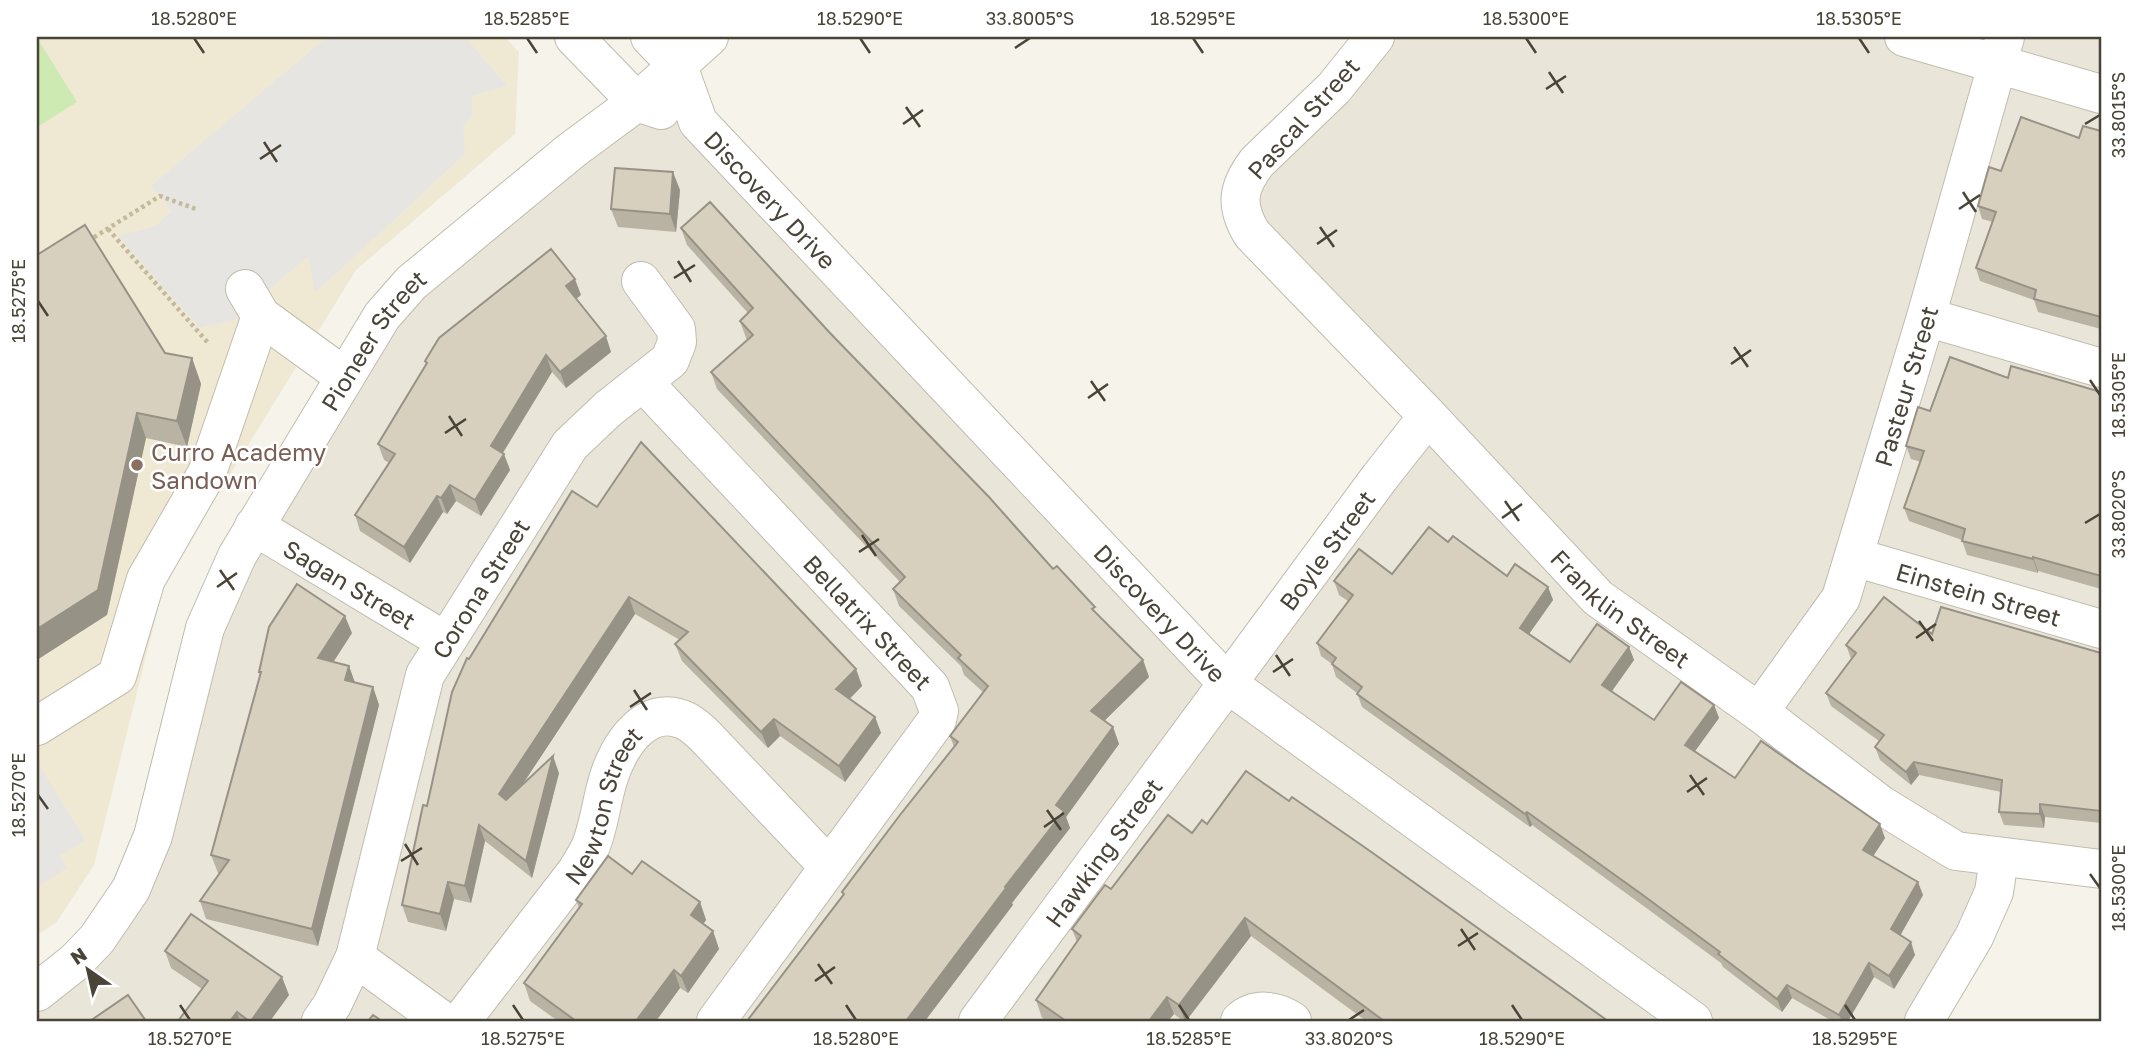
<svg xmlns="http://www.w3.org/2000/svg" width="2138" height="1058" font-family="'Golos Text',sans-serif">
	<rect width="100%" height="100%" fill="#f5f3ea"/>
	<g fill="#e9e5d8">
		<path d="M1369 37H2101V867L1998 855 1922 1021H1696L1231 685 1423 417 1238 210Z"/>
		<path d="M638 105 697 124 1223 683 1690 1021H37V997L100 940 209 631 385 319Z"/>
	</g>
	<path fill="#efe9d4" d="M37 37H505L519 52 515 134 356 270 165 580 94 865 56 923 37 935Z"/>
	<path fill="#cceab2" d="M37 38 77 102 37 127Z"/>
	<g fill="#e7e5e2">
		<path d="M327 37H465L507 86 472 96V116L463 125 465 154 315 293 309 260 307 257 234 320 200 328 118 236 155 226 172 211 151 186Z"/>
		<path d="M39 765 85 840 60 856 67 868 37 887V766Z"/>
	</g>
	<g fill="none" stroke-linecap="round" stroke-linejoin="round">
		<defs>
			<g id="minor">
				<path d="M574 37 637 102 661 110"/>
				<path id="s1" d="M650 37 678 66 698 122 1228 684 1693 1021"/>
				<path id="s2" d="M1375 37 1334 88 1257 162C1237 188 1235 206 1252 234L1428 416 1598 598 1759 712 1881 805 1956 851 2101 869"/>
				<path d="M1904 37 2101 94"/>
				<path d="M245 289 261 316 345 377"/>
				<path d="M1926 317 2101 368"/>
				<path id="s3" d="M643 382 930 687 939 711 937 720 716 1021"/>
				<path id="s4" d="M254 526 445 641"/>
				<path id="s5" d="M1854 557 2101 629"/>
				<path id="s6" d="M1759 712 1841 598 1926 317 2005 37"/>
				<path d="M37 726 117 676 146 579 207 473 261 316"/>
				<path d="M355 957 443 1021"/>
				<path id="s7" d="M37 992 75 962 97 939 131 889 153 836 205 628 237 556 382 316 411 283 572 150 637 102 709 37"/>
				<path id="s8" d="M321 1021 332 1005 355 957 425 675 570 445 608 409 670 360 677 342 676 329 641 281"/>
				<path id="s9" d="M461 1021 576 872C581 864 586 856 590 848 599 827 601 803 608 780 617 748 646 701 686 721 694 725 701 732 707 738L829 867"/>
				<path id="s10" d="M978 1021 1380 477 1428 416"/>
				<path d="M1240 1021C1255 1007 1276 1010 1292 1021"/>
				<path d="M1924 1021 1974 937 1994 892 1999 858"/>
			</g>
		</defs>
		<use href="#minor" stroke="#c1bcac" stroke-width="40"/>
		<g stroke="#c3b99d" stroke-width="4.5" stroke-dasharray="3.5 3.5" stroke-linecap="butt">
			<path d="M108 229 209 344"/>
			<path d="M88 241 160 196 196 209"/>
		</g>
		<use href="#minor" stroke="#fff" stroke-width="38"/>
	</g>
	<g fill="#b9b3a4">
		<path d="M2101 131V329L2038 312 2034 300 1980 281 1976 268 1993 222 1982 219 1978 206 2001 171 2079 138Z"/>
		<path d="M680 190 676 232 618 227 611 209Z"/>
		<path d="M681 228 830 333 1053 569 1143 660 1149 677 1104 721 1113 727 1119 744 1066 817 1070 828 1012 903 1013 905 843 895 842 892 954 747 950 736 983 692 964 675 961 666 899 606 893 589 900 582 717 389 711 372 747 340 746 338 740 321 748 313 687 245Z"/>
		<path d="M37 255 165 353 192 358 201 384 187 447 146 438 107 615Z"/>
		<path d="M581 295 576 299 611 352 566 388 552 372 503 453 510 470 481 516 456 501 447 514 443 512 410 563 360 531 355 515 389 463 384 460 378 444 426 364 425 361Z"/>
		<path d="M2008 378 2101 392V589L2038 571V573L1967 555 1962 540 1909 521 1904 508 1921 462 1911 459 1906 446 1930 411Z"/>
		<path d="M572 491 856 669 862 686 850 699 875 717 881 733 845 782 780 736 768 748 682 661 675 644 680 640 635 614 522 785 559 773 532 878 485 841 471 903 454 899 446 931 408 922 402 905 427 806 469 659Z"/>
		<path d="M1448 542 1507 576 1548 587 1553 600 1529 634 1570 662 1629 647 1634 660 1612 691 1654 720 1714 705 1719 718 1695 751 1735 778 1885 838 1873 856 1923 895 1900 935 1915 955 1894 989 1874 977 1848 1021H1832L1792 998 1782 1012 1723 967 1721 963 1645 907 1532 825 1530 827 1362 707 1357 693 1336 677 1332 664 1321 656 1317 643 1348 601 1339 595 1334 581 1392 574Z"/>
		<path d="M352 633 333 662 349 666 355 683 373 687 379 705 318 946 206 919 200 901 220 873H218L211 855 260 675 259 672Z"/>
		<path d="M1932 634 2101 653V823L2045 817 2044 828 2004 825 1999 812 2001 792 1919 775 1911 785 1880 760 1875 747 1879 741 1831 706 1826 693 1851 659 1846 645Z"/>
		<path d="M1289 801 1608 1021H1366L1251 936 1186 1021H1183L1174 1014 1168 1021H1048L1042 1018 1036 1000 1077 942 1072 929 1111 889 1192 833 1207 824Z"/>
		<path d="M632 874 700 902 706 920 703 924 713 931 719 949 688 993 680 988 656 1021H558L530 1001 524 983 579 908 576 900Z"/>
		<path d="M165 951 289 995 270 1021H178L202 989 171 968Z"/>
	</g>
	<g fill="#969286">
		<path d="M673 172 680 190 676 232 670 214Z"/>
		<path d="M575 279 581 295 572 302 566 286Z"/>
		<path d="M606 336 611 352 566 388 560 372Z"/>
		<path d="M546 355 552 372 497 462 491 446Z"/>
		<path d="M192 358 201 384 187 447 177 421Z"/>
		<path d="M137 413 146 438 107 615 37 660V629Z"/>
		<path d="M504 454 510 470 481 516 475 500Z"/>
		<path d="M450 485 456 501 447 514 441 498Z"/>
		<path d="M437 496 443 512 410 563 404 547Z"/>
		<path d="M2033 557 2038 571V573L2033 559Z"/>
		<path d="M1548 587 1553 600 1524 641 1520 628Z"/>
		<path d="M629 597 635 614 505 811 499 794Z"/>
		<path d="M345 616 352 633 325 675 318 658Z"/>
		<path d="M1629 647 1634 660 1607 698 1602 685Z"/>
		<path d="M1143 660 1149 677 1097 728 1091 711Z"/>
		<path d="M349 666 355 683 345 680Z"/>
		<path d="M856 669 862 686 842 706 836 689Z"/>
		<path d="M373 687 379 705 318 946 312 929Z"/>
		<path d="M1714 705 1719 718 1690 758 1685 745Z"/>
		<path d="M875 717 881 733 845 782 839 766Z"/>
		<path d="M774 719 780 736 768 748 761 732Z"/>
		<path d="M1113 727 1119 744 1066 817 1070 828 1012 903 1013 905 925 1021H906L1005 887 1056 805Z"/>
		<path d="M553 756 559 773 532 878 526 861Z"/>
		<path d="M1914 762 1919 775 1911 785 1906 772Z"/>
		<path d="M2040 804 2045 817 2044 828 2040 814Z"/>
		<path d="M1527 812 1532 825 1530 827 1525 814Z"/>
		<path d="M1880 824 1885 838 1868 864 1863 850Z"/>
		<path d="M479 825 485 841 471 903 465 886Z"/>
		<path d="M448 882 454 899 446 931 440 914Z"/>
		<path d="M1918 882 1923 895 1896 943 1891 929Z"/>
		<path d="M700 902 706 920 697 933 691 915Z"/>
		<path d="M1245 918 1251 936 1186 1021H1185L1179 1005Z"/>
		<path d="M713 931 719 949 688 993 681 976Z"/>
		<path d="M1911 942 1915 955 1894 989 1889 976Z"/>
		<path d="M1869 963 1874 977 1848 1021H1842L1839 1015Z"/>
		<path d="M674 970 680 988 656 1021H636Z"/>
		<path d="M282 977 289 995 270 1021H251Z"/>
		<path d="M1787 985 1792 998 1782 1012 1777 999Z"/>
		<path d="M1167 997 1174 1014 1168 1021H1149Z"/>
		<path d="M237 1012 240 1021H230Z"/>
	</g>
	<g fill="#d7d0bf" stroke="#969286" stroke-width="2">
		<path d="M2021 117 2079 138 2083 126 2101 131V317L2034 299 2036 290 1976 268 1996 212 1978 206 1983 188 1989 167 2001 171Z"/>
		<path d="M615 168 673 172 670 214 611 209Z"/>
		<path d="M710 202 830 333 989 497 1053 569 1057 566 1095 607 1092 609 1143 660 1091 711 1113 727 1056 805 1064 811 1005 887 1006 888 906 1021H747L844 894 842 892 900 815 958 742 950 736 988 686 958 658 961 655 893 589 905 577 711 372 753 335 740 321 753 308 681 228Z"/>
		<path d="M85 225 165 353 192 358 177 421 137 413 98 590 37 629V255Z"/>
		<path d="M551 249 575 279 566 286 606 336 560 372 546 355 491 446 504 454 475 500 450 485 441 498 437 496 404 547 355 515 395 454 378 444 427 363 425 361 439 338Z"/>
		<path d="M1950 357 2008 378 2011 366 2101 392V576L2033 557V559L1962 541 1965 529 1904 508 1924 451 1906 446 1918 407 1930 411Z"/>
		<path d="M641 442 856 669 836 689 875 717 839 766 774 719 761 732 675 644 688 632 629 597 499 794 506 800 553 756 526 861 479 825 465 886 448 882 440 914 402 905 423 805 427 806 452 692 467 658 469 659 572 491 597 507Z"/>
		<path d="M1429 527 1448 542 1453 536 1507 576 1515 564 1548 587 1520 628 1570 662 1597 624 1629 647 1602 685 1654 720 1681 682 1714 705 1685 745 1735 778 1761 741 1880 824 1863 850 1918 882 1891 929 1911 942 1889 976 1869 963 1839 1015 1787 985 1777 999 1718 954 1720 952 1640 893 1527 812 1525 814 1357 694 1362 687 1332 664 1336 658 1317 643 1353 595 1334 581 1359 549 1392 574Z"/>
		<path d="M297 584 345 616 318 658 349 666 345 680 373 687 312 929 200 901 229 860 211 855 261 672H259L269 627Z"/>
		<path d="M1884 597 1932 634 1941 607 2101 653V811L2040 804V814L1999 812 2002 780 1914 762 1906 772 1875 747 1884 735 1826 693 1856 653 1846 645Z"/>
		<path d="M1246 771 1289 801 1292 797 1370 851 1608 1021H1384L1245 918 1179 1005 1167 997 1149 1021H1066L1036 1000 1081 936 1072 929 1105 885 1111 889 1168 815 1192 833 1202 820 1207 824Z"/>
		<path d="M608 856 632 874 642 861 700 902 691 915 713 931 681 976 674 970 636 1021H576L524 983 582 904 576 900Z"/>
		<path d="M191 914 282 977 251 1021H249L237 1012 230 1021H178L208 981 165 951Z"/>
		<path d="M128 995 146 1021H90Z"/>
		<path d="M373 1015 382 1021H368Z"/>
	</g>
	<path fill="none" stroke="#4a4438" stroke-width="2.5" d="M194 38 204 53M527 38 537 53M860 38 870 53M1193 38 1203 53M1526 38 1536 53M1859 38 1869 53M1015 48 1030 38M1549 72 1563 93M1546 89 1566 76M906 107 920 127M903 124 923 110M2085 124 2100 115M264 142 277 162M260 159 281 145M1963 192 1976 212M1959 209 1980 195M1320 227 1334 247M1317 244 1337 230M678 261 691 282M674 278 695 265M38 301 48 316M1734 347 1748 367M1731 364 1751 350M2090 380 2100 395M1091 381 1105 401M1088 398 1108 384M449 416 462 436M445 433 466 419M1505 501 1519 521M1502 518 1522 504M2085 523 2100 514M862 535 876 556M859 552 879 539M220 570 234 590M217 587 237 573M1919 621 1933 641M1916 638 1936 624M1276 655 1290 676M1273 672 1293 659M634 690 647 710M630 707 651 693M1690 775 1704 795M1687 792 1707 778M38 795 48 809M1047 810 1061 830M1044 827 1064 813M405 844 418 865M401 861 422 848M2090 874 2100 888M1461 929 1475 950M1458 946 1478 933M818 964 832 984M815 981 835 967M180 1005 190 1020M513 1005 523 1020M846 1005 856 1020M1179 1005 1189 1020M1512 1005 1522 1020M1845 1005 1855 1020M1349 1020 1364 1010"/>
	<circle fill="#8d6e63" stroke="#fff" stroke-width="2.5" cx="137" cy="465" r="7"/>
	<g text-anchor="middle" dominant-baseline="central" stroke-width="5" stroke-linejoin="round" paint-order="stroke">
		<g font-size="24" fill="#4a4438" stroke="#fff">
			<text transform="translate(1303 118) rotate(-48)">Pascal Street</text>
			<text stroke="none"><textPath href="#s1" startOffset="206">Discovery Drive</textPath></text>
			<text stroke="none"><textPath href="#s7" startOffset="747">Pioneer Street</textPath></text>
			<text stroke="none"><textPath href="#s6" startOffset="362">Pasteur Street</textPath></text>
			<text stroke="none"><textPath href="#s10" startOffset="586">Boyle Street</textPath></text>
			<text stroke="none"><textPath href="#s4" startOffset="112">Sagan Street</textPath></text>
			<text stroke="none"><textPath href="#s8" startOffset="466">Corona Street</textPath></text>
			<text stroke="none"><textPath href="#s5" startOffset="130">Einstein Street</textPath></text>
			<text stroke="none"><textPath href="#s2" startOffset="777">Franklin Street</textPath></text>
			<text stroke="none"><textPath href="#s1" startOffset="774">Discovery Drive</textPath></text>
			<text stroke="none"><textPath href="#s3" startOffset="329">Bellatrix Street</textPath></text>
			<text stroke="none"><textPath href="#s9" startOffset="261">Newton Street</textPath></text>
			<text stroke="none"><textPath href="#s10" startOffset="210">Hawking Street</textPath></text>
		</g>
		<g font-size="24" fill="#785e54" stroke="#fff" text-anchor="start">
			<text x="151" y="451">Curro Academy<tspan x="151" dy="28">Sandown</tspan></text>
		</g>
	</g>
	<rect width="2138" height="1058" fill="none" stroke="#ffffff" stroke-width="77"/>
	<g transform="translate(88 970) rotate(326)" stroke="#ffffff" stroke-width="5" paint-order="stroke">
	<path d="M0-5L12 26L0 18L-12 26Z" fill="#4a4438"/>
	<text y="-10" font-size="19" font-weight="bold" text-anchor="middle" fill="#4a4438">N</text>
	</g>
	<rect x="38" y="38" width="2062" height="982" fill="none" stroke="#4a4438" stroke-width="2.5"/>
	<g font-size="18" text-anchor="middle" fill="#4a4438">
		<text x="194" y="25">18.5280°E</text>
		<text x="527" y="25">18.5285°E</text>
		<text x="860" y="25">18.5290°E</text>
		<text x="1030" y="25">33.8005°S</text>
		<text x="1193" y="25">18.5295°E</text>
		<text x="1526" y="25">18.5300°E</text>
		<text x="1859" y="25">18.5305°E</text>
		<text transform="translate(2119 115) rotate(-90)" y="6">33.8015°S</text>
		<text transform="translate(19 301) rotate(-90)" y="6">18.5275°E</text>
		<text transform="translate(2119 395) rotate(-90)" y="6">18.5305°E</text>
		<text transform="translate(2119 514) rotate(-90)" y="6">33.8020°S</text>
		<text transform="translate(19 795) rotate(-90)" y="6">18.5270°E</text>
		<text transform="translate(2119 888) rotate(-90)" y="6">18.5300°E</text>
		<text x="190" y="1045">18.5270°E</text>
		<text x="523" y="1045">18.5275°E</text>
		<text x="856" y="1045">18.5280°E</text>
		<text x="1189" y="1045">18.5285°E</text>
		<text x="1349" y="1045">33.8020°S</text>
		<text x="1522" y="1045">18.5290°E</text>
		<text x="1855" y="1045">18.5295°E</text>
	</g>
</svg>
